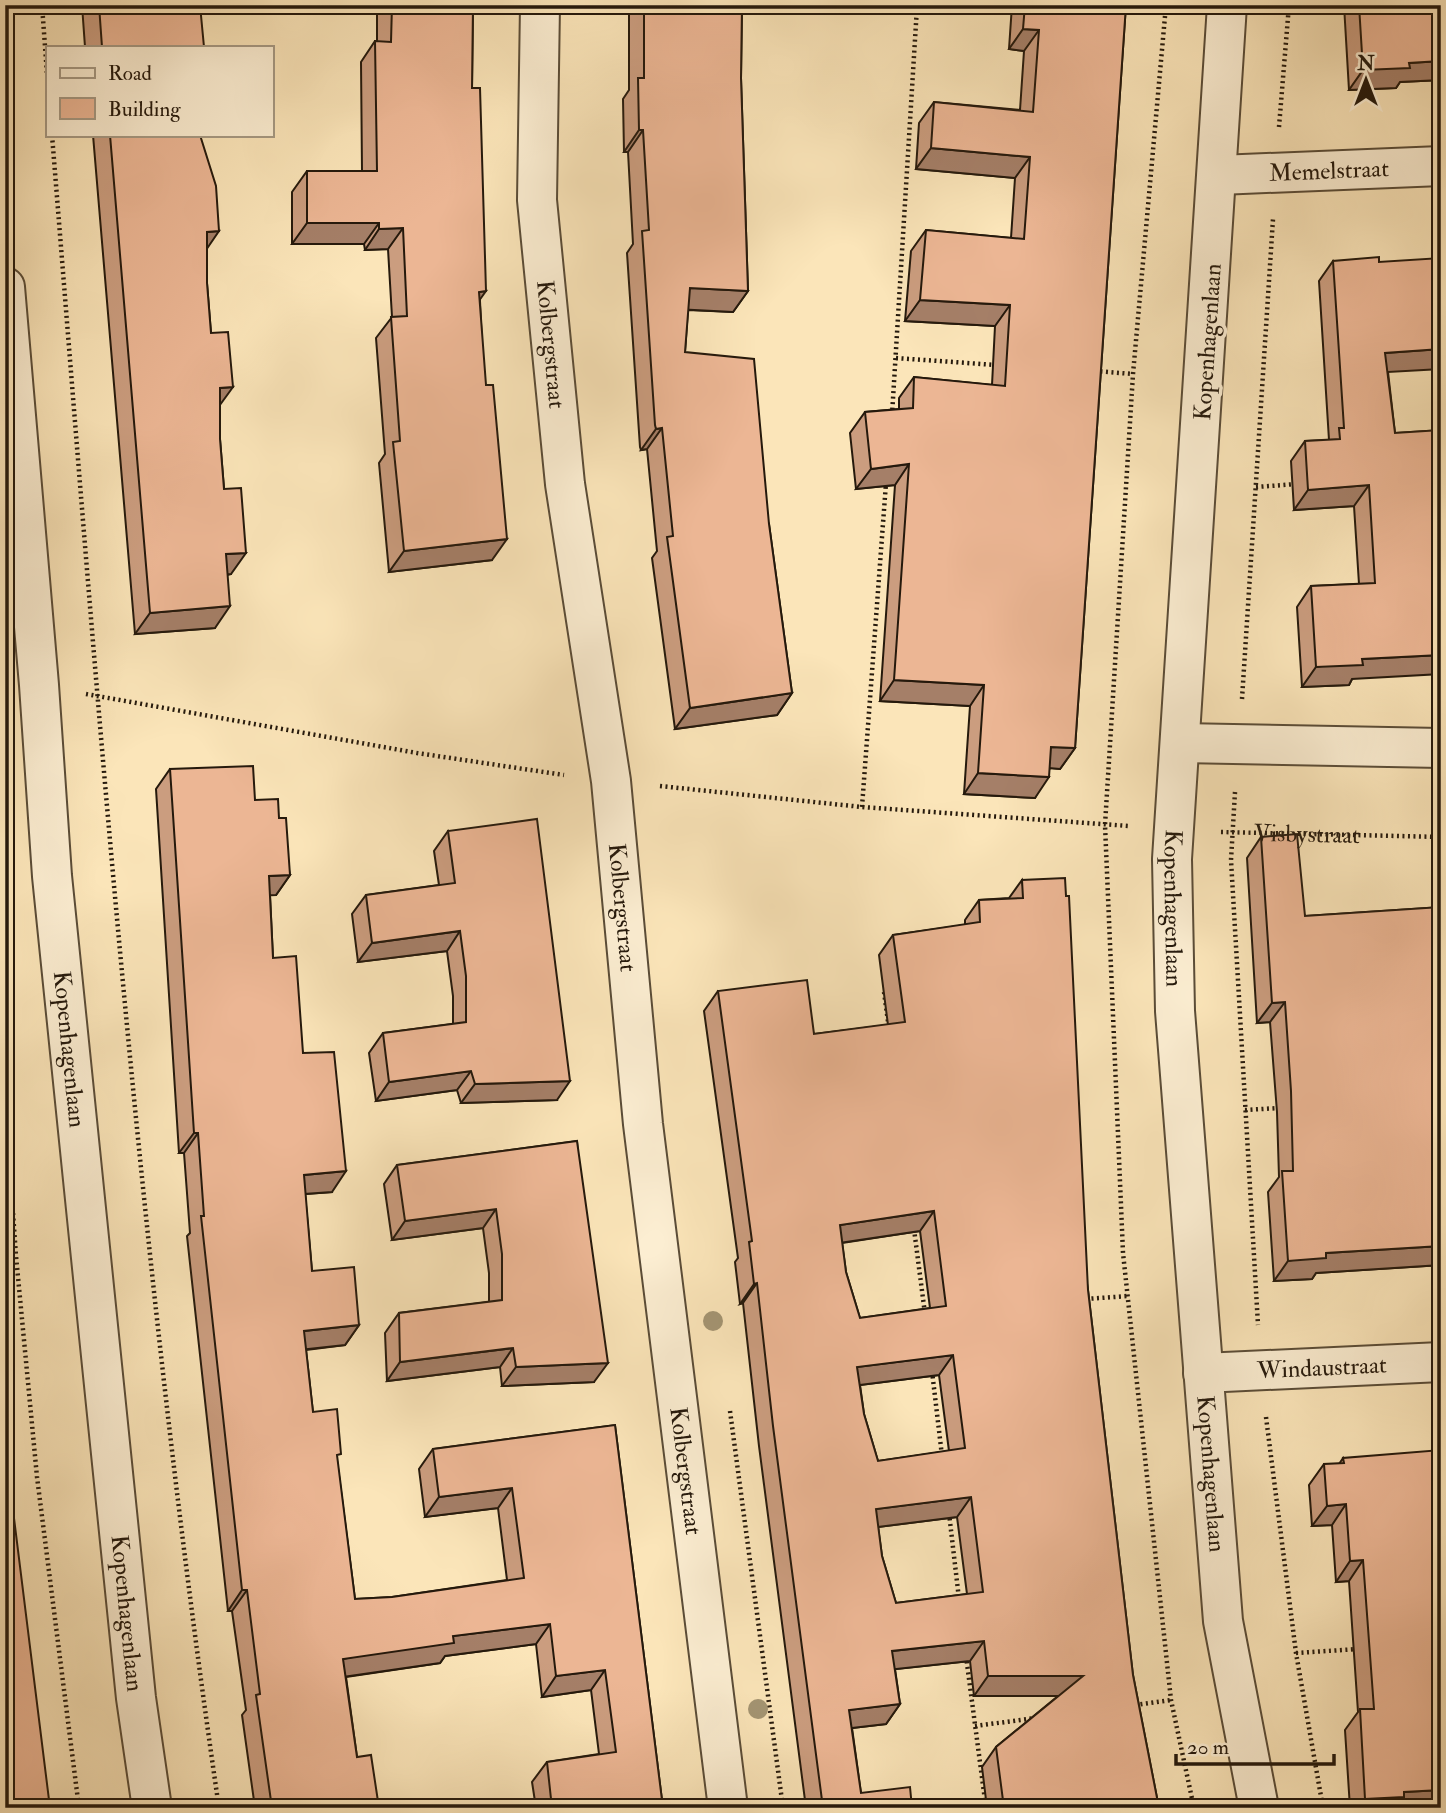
<svg xmlns="http://www.w3.org/2000/svg" width="1446" height="1813" font-family="'IM FELL Double Pica',serif">
	<rect width="100%" height="100%" fill="#fbe5b9"/>
	<filter id="stains"><feTurbulence type="fractalNoise" baseFrequency=".00286" numOctaves="4"/><feColorMatrix values="0 0 0 0 .2 0 0 0 0 .09 0 0 0 0 .02 0 0 0 .5 -.17"/></filter>
	<radialGradient id="worn" r=".72"><stop offset=".6" stop-color="#630" stop-opacity="0"/><stop offset="1" stop-color="#630" stop-opacity=".3"/></radialGradient>
	<g fill="none" stroke-linecap="round" stroke-linejoin="round">
		<defs>
			<g id="street">
				<path id="s2" d="M540 5 537 200 565 484 611 781 643 1124 728 1808"/>
				<path id="s3" d="M1227 5 1172 859 1175 1011 1223 1621 1259 1808"/>
				<path id="s4" d="M1219 175 1441 166"/>
				<path id="s5" d="M5 287 39 685 52 876 136 1698 152 1808"/>
				<path d="M1181 743 1441 748"/>
				<path id="s6" d="M1203 1373 1441 1362"/>
			</g>
		</defs>
		<use href="#street" stroke="#5a4c37" stroke-width="42"/>
		<g stroke="#25190c" stroke-width="4.5" stroke-dasharray="2 3.5" stroke-linecap="butt">
			<path d="M42 5 47 74"/>
			<path d="M1166 5 1133 374 1105 825 1123 1253 1171 1700 1194 1808"/>
			<path d="M1279 127 1289 5"/>
			<path d="M52 135C97 693 138 1253 219 1808"/>
			<path d="M896 358 996 365"/>
			<path d="M1095 371 1133 374"/>
			<path d="M892 415 917 7"/>
			<path d="M1256 487 1297 484"/>
			<path d="M86 694 417 753 564 775"/>
			<path d="M1242 699 1273 219"/>
			<path d="M660 786 862 807 1129 826"/>
			<path d="M1235 792 1231 860 1258 1325"/>
			<path d="M862 807 886 483"/>
			<path id="s1" d="M1221 832 1441 837"/>
			<path d="M884 992 889 1029"/>
			<path d="M5 1098 16 1256 37 1477 79 1808"/>
			<path d="M1245 1110 1279 1108"/>
			<path d="M914 1229 925 1314"/>
			<path d="M1086 1299 1128 1296"/>
			<path d="M932 1371 942 1456"/>
			<path d="M730 1411 783 1808"/>
			<path d="M1266 1417 1296 1653 1323 1808"/>
			<path d="M949 1513 959 1599"/>
			<path d="M1296 1653 1358 1649"/>
			<path d="M966 1656 986 1808"/>
			<path d="M1135 1705 1171 1700"/>
			<path d="M975 1726 1036 1718"/>
		</g>
		<use href="#street" stroke="#fceed2" stroke-width="38"/>
	</g>
	<g fill="#a49573">
		<circle cx="713" cy="1321" r="10"/>
		<circle cx="758" cy="1709" r="10"/>
	</g>
	<g fill="#cb9d7f" stroke="#25190c" stroke-width="2" fill-rule="evenodd">
		<path d="M82 5H183L204 47H85Z"/>
		<path d="M377 5H473L472 88 480 301 492 560 389 572 379 463 385 454 376 338 392 317 388 249 365 250 364 244H292V192L307 171H362L361 62 375 41H377Z"/>
		<path d="M629 5H742L741 78 748 291 733 312 688 310 685 352 769 524 792 693 777 715 675 729 652 558 657 551 647 449 641 450 640 447 627 253 633 244 628 152H624L623 99 629 90Z"/>
		<path d="M1012 5H1126L1075 748 1060 769 1050 768 1035 798 964 794 970 706 880 701 895 485 856 489 850 433 865 412 899 409V398L914 377 992 385 995 326 905 321 911 251 926 230 1011 238 1015 178 916 169 919 123 934 102 1020 110 1024 51 1009 49Z"/>
		<path d="M1344 5H1441V80L1400 82 1396 88 1349 90Z"/>
		<path d="M93 135H200L207 249V283L211 333 220 405V439L231 574 227 575 215 628 135 634Z"/>
		<path d="M1333 261 1388 372 1395 433 1441 430 1352 679 1349 685 1302 687 1297 607 1311 586 1359 584 1354 506 1294 510 1291 461 1305 441 1329 440 1319 281Z"/>
		<path d="M170 769 255 800 279 818 290 875 276 895H270L273 958 303 1053 332 1192 305 1194 312 1271 359 1325 345 1345 306 1350 313 1412 337 1460 355 1599 392 1597 507 1580 498 1508 425 1517 419 1469 433 1449 615 1425 663 1808H536L532 1782 547 1762 599 1754 591 1690 542 1697 536 1644 445 1656 440 1663 346 1677 357 1757 379 1808H255L242 1715 246 1710 232 1611H228L187 1236 190 1233 184 1153H179L156 789Z"/>
		<path d="M448 831 557 1100 461 1103 457 1090 376 1101 369 1053 383 1033 453 1024V996L447 951 358 962 352 914 366 895 439 885 434 851Z"/>
		<path d="M1261 837 1305 916 1441 907V1265L1316 1273 1312 1279 1274 1281 1268 1192 1279 1177 1277 1112 1270 1022 1257 1023 1247 858Z"/>
		<path d="M1022 880 1088 1290 1133 1675 1159 1808H987L982 1767 996 1747 1058 1696H974L970 1661 895 1669 900 1704 886 1724 852 1728 861 1793 912 1808H806L759 1446 743 1303 740 1304 735 1262 738 1258 704 1011 718 991 814 1034 888 1025 879 955 893 935 965 925V920L979 900 1009 898ZM920 1231 930 1308 860 1318 846 1272 842 1243ZM939 1375 949 1451 878 1461 864 1414 860 1385ZM957 1517 967 1594 896 1603 882 1556 878 1527Z"/>
		<path d="M577 1141 594 1382 502 1386 500 1367 387 1381 385 1333 399 1313 489 1302V1273L483 1228 392 1240 384 1184 397 1165Z"/>
		<path d="M1343 1458 1441 1808H1350L1345 1730 1358 1712 1349 1581 1336 1582 1332 1525 1312 1526 1309 1485 1324 1464H1339Z"/>
	</g>
	<g fill="#a57f68" stroke="#25190c" stroke-width="2">
		<path d="M1023 29 1039 30 1024 51 1009 49Z"/>
		<path d="M1441 61V80L1400 82 1396 88 1349 90 1363 70 1409 63Z"/>
		<path d="M639 130H643L628 152H624Z"/>
		<path d="M931 148 1030 157 1015 178 916 169Z"/>
		<path d="M307 223H379L364 244H292Z"/>
		<path d="M403 228 388 249 365 250 379 229Z"/>
		<path d="M219 231 204 253 207 232Z"/>
		<path d="M690 288 748 291 733 312 675 309Z"/>
		<path d="M486 291 471 312 479 292Z"/>
		<path d="M920 300 1010 305 995 326 905 321Z"/>
		<path d="M1441 349V369L1371 373 1385 353Z"/>
		<path d="M233 387 217 409 220 388Z"/>
		<path d="M662 428 647 449 641 450 656 429Z"/>
		<path d="M909 464 895 485 856 489 871 469Z"/>
		<path d="M1369 485 1354 506 1294 510 1308 490Z"/>
		<path d="M507 539 492 560 389 572 404 551Z"/>
		<path d="M246 553 231 574 210 576 226 554Z"/>
		<path d="M230 606 215 628 135 634 150 613Z"/>
		<path d="M1441 655V674L1352 679 1349 685 1302 687 1316 667 1362 659Z"/>
		<path d="M894 680 984 685 970 706 880 701Z"/>
		<path d="M792 693 777 715 675 729 690 708Z"/>
		<path d="M1051 747 1075 748 1060 769 1037 767Z"/>
		<path d="M978 773 1049 777 1035 798 964 794Z"/>
		<path d="M290 875 276 895 254 896 269 876Z"/>
		<path d="M460 931 447 951 358 962 372 943Z"/>
		<path d="M1285 1002 1270 1022 1257 1023 1272 1003Z"/>
		<path d="M471 1071 457 1090 376 1101 389 1082Z"/>
		<path d="M570 1081 557 1100 461 1103 475 1084Z"/>
		<path d="M194 1133H198L184 1153H179Z"/>
		<path d="M346 1171 332 1192 290 1195 304 1175Z"/>
		<path d="M496 1209 483 1228 392 1240 405 1221Z"/>
		<path d="M934 1211 920 1231 826 1245 840 1225Z"/>
		<path d="M1441 1246V1265L1316 1273 1312 1279 1274 1281 1288 1261 1326 1253Z"/>
		<path d="M757 1283 743 1303 740 1304 754 1284Z"/>
		<path d="M359 1325 345 1345 290 1351 304 1331Z"/>
		<path d="M513 1348 500 1367 387 1381 400 1362Z"/>
		<path d="M953 1355 939 1375 844 1387 857 1367Z"/>
		<path d="M608 1363 594 1382 502 1386 516 1367Z"/>
		<path d="M512 1488 498 1508 425 1517 439 1497Z"/>
		<path d="M971 1497 957 1517 862 1529 876 1509Z"/>
		<path d="M1346 1504 1332 1525 1312 1526 1327 1506Z"/>
		<path d="M1363 1560 1349 1581 1336 1582 1350 1561Z"/>
		<path d="M242 1590H247L232 1611H228Z"/>
		<path d="M550 1624 536 1644 445 1656 440 1663 329 1679 343 1659 453 1636Z"/>
		<path d="M984 1641 970 1661 878 1671 892 1651Z"/>
		<path d="M605 1670 591 1690 542 1697 556 1676Z"/>
		<path d="M988 1676H1083L1069 1696H974Z"/>
		<path d="M900 1704 886 1724 835 1730 849 1710Z"/>
		<path d="M1441 1790V1808H1359L1365 1799 1404 1792Z"/>
	</g>
	<g fill="#ecb694" stroke="#25190c" stroke-width="2" fill-rule="evenodd">
		<path d="M99 5H183V6L200 5 204 47H102Z"/>
		<path d="M392 5H473L472 88H480L486 291 479 292 486 385H493L507 539 404 551 393 442 400 441 391 317 407 316 403 228 379 229V223H307V171H377L375 41 391 42Z"/>
		<path d="M644 5H742L741 78 748 291 690 288 685 352 754 359 769 524 792 693 690 708 667 537 673 536 662 428 656 429 655 425 642 231 649 230 643 130H639L638 78H644Z"/>
		<path d="M1025 5H1126L1075 748 1051 747 1049 777 978 773 984 685 894 680 909 464 871 469 865 412 913 408 914 377 1005 386 1010 305 920 300 926 230 1024 239 1030 157 931 148 934 102 1033 112 1039 30 1023 29Z"/>
		<path d="M1359 5H1441V61L1409 63 1410 68 1363 70Z"/>
		<path d="M110 135H200L216 186 219 231 207 232V283L211 333 228 332 233 387 220 388V439L224 489 241 488 246 553 226 554 230 606 150 613Z"/>
		<path d="M1379 257V262L1441 258V349L1385 353 1395 433 1441 430V655L1362 659 1363 665 1316 667 1311 586 1375 583 1369 485 1308 490 1305 441 1340 439 1339 428H1344L1333 261Z"/>
		<path d="M253 766 255 800 278 799 279 818H286L290 875 269 876 273 958 296 956 303 1053 334 1052 346 1171 304 1175 312 1271 354 1267 359 1325 304 1331 313 1412 337 1409 341 1454 337 1455 355 1599 392 1597 524 1578 512 1488 439 1497 433 1449 615 1425 663 1808H552L547 1762 616 1752 605 1670 556 1676 550 1624 453 1636 454 1643 343 1659 357 1757 371 1755 379 1808H272L256 1695 260 1694 247 1590H242L201 1216H204L198 1133H194L170 769Z"/>
		<path d="M537 819 570 1081 475 1084 471 1071 389 1082 383 1033 466 1022V976L460 931 372 943 366 895 455 883 448 831Z"/>
		<path d="M1297 834 1305 916 1441 907V1246L1326 1253V1258L1288 1261 1282 1171H1293L1291 1091 1285 1002 1272 1003 1261 837Z"/>
		<path d="M1065 878 1066 896H1069L1088 1290 1133 1675 1159 1808H1004L996 1747 1083 1676H988L984 1641 892 1651 900 1704 849 1710 861 1793 910 1787 912 1808H823L773 1426 757 1283 754 1284 749 1242 752 1241 718 991 807 980 814 1034 905 1022 893 935 980 922 979 900 1023 898 1022 880ZM934 1211 946 1306 860 1318 846 1272 840 1225ZM953 1355 965 1448 878 1461 864 1414 857 1367ZM971 1497 983 1592 896 1603 882 1556 876 1509Z"/>
		<path d="M577 1141 608 1363 516 1367 513 1348 400 1362 399 1313 502 1300V1254L496 1209 405 1221 397 1165Z"/>
		<path d="M1441 1450V1790L1404 1792V1797L1365 1799 1360 1709H1374L1363 1560 1350 1561 1346 1504 1327 1506 1324 1464 1344 1463 1343 1458Z"/>
		<path d="M5 1479 7 1495 11 1494 50 1808H5Z"/>
	</g>
	<g text-anchor="middle" dominant-baseline="central" stroke-width="7" stroke-linejoin="round" paint-order="stroke">
		<g font-size="24" fill="#25190c" stroke="#fceed2">
			<text stroke="none"><textPath href="#s4" startOffset="110">Memelstraat</textPath></text>
			<text transform="translate(1208 342) rotate(-86)">Kopenhagenlaan</text>
			<text stroke="none"><textPath href="#s2" startOffset="340">Kolbergstraat</textPath></text>
			<text stroke="none"><textPath href="#s1" startOffset="86">Visbystraat</textPath></text>
			<text stroke="none"><textPath href="#s2" startOffset="908">Kolbergstraat</textPath></text>
			<text stroke="none"><textPath href="#s3" startOffset="905">Kopenhagenlaan</textPath></text>
			<text stroke="none"><textPath href="#s5" startOffset="765">Kopenhagenlaan</textPath></text>
			<text stroke="none"><textPath href="#s6" startOffset="119">Windaustraat</textPath></text>
			<text stroke="none"><textPath href="#s2" startOffset="1475">Kolbergstraat</textPath></text>
			<text stroke="none"><textPath href="#s3" startOffset="1472">Kopenhagenlaan</textPath></text>
			<text stroke="none"><textPath href="#s5" startOffset="1332">Kopenhagenlaan</textPath></text>
		</g>
	</g>
	<rect width="1446" height="1813" fill="none" stroke="#fbe5b9" stroke-width="28"/>
	<rect x="7" y="7" width="1432" height="1799" fill="none" stroke="#25190c" stroke-width="3.5"/>
	<rect x="14" y="14" width="1418" height="1785" fill="none" stroke="#25190c" stroke-width="2"/>
	<rect x="46" y="46" width="228" height="91" fill="#fceed2" stroke="#a69983" stroke-width="2"/>
	<rect x="60" y="68" width="35" height="10" fill="#fceed2" stroke="#a69983" stroke-width="2"/>
	<text x="108" y="80" font-size="21" fill="#25190c">Road</text>
	<rect x="60" y="98" width="35" height="21" fill="#ecb694" stroke="#a69983" stroke-width="2"/>
	<text x="108" y="116" font-size="21" fill="#25190c">Building</text>
	<g transform="translate(1366 80)" stroke="#fceed2" stroke-width="5" paint-order="stroke">
	<path d="M0-5L12 26L0 18L-12 26Z" fill="#25190c"/>
	<text y="-10" font-size="19" font-weight="bold" text-anchor="middle" fill="#25190c">N</text>
	</g>
	<path d="M1176 1754v10h158v-10" fill="none" stroke="#25190c" stroke-width="3.5"/>
	<text x="1187" y="1754" font-size="21" fill="#25190c" stroke="#fceed2" stroke-width="5" paint-order="stroke">20 m</text>
	<rect width="100%" height="100%" filter="url(#stains)"/>
	<rect width="100%" height="100%" fill="url(#worn)"/>
</svg>
